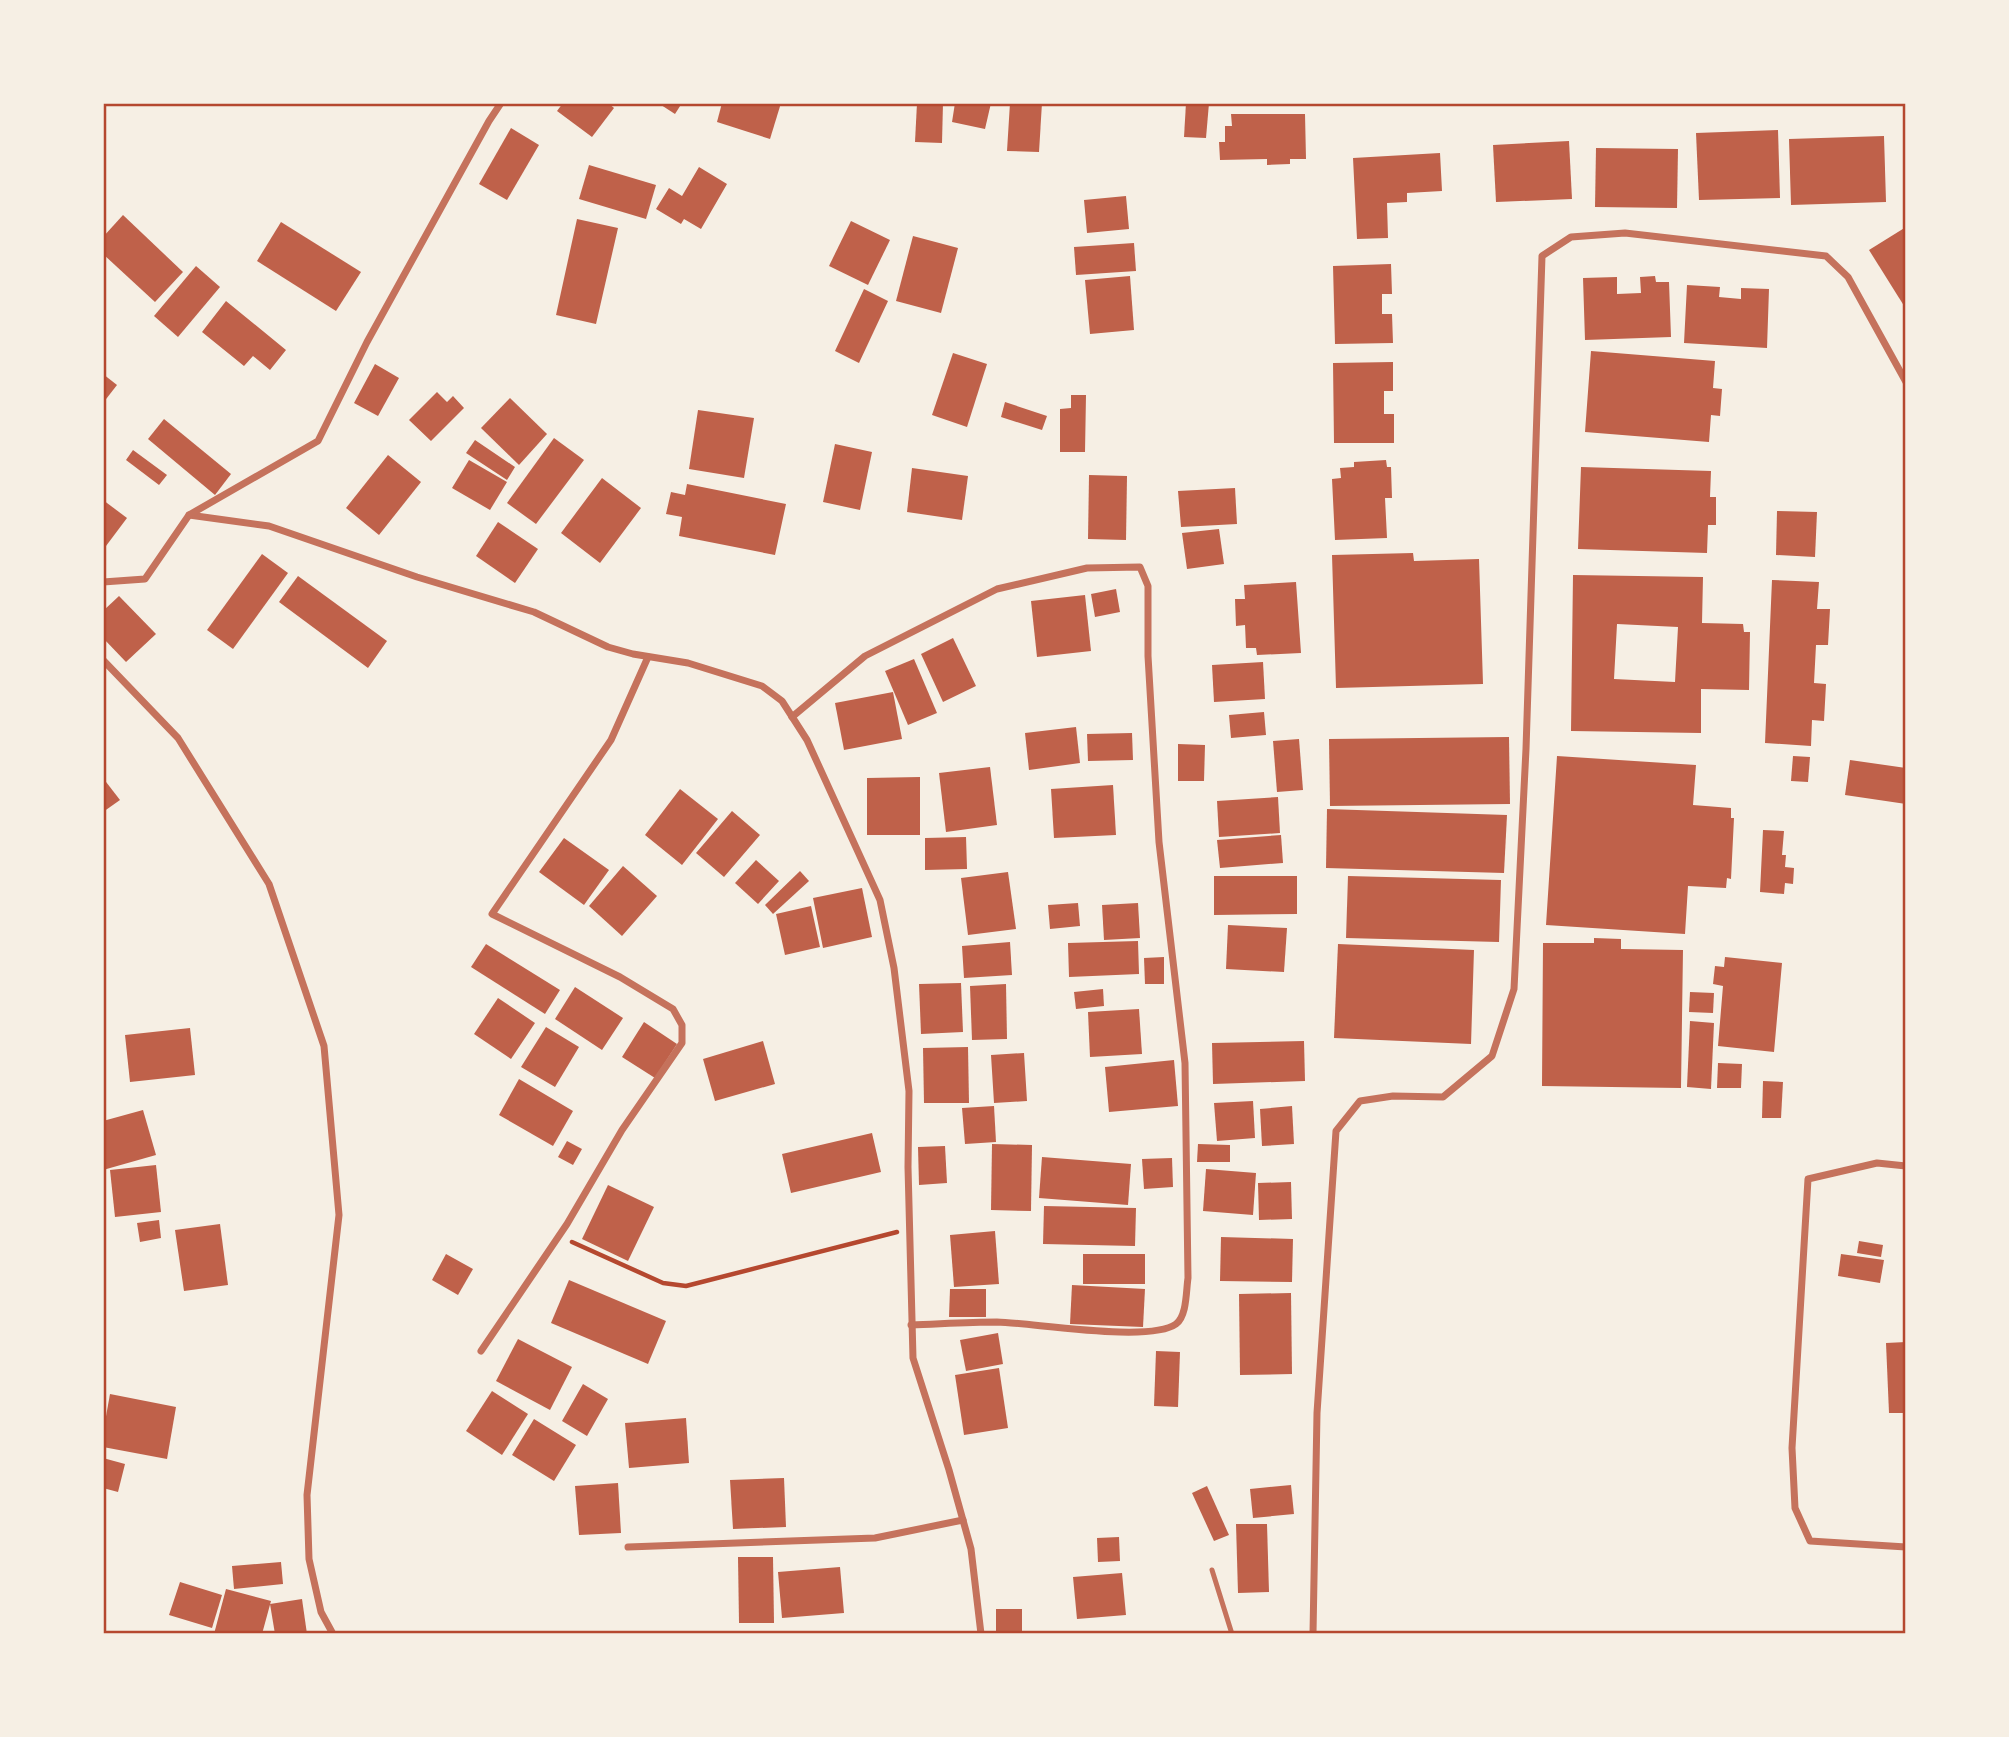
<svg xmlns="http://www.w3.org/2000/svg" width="2009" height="1737" font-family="'Archivo Narrow',sans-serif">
	<rect width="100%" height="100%" fill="#f6efe4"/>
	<g fill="#bf614a" fill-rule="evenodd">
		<path d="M563 103H608L614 108 592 137 557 111Z"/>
		<path d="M658 103H682L675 114Z"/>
		<path d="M722 103H781L770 139 717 122Z"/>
		<path d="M917 103H943L942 143 915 142Z"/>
		<path d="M955 103H991L985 129 952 122Z"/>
		<path d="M1010 103H1042L1039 152 1007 151Z"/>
		<path d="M1186 103H1209L1206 138 1184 137Z"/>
		<path d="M1231 114H1305L1306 159H1290V164L1267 165V159L1220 160 1219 142H1225V126H1232Z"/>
		<path d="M511 128 539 145 507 200 479 184Z"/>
		<path d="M1778 130 1780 198 1699 200 1696 133Z"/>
		<path d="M1884 136 1886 202 1791 205 1789 139Z"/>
		<path d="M1569 141 1572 199 1496 202 1493 145Z"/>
		<path d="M1596 148 1678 149 1677 208 1595 207Z"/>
		<path d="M1440 153 1442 191 1407 193V202L1387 203 1388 238 1357 239 1353 158Z"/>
		<path d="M589 165 656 185 646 219 579 199Z"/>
		<path d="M699 167 727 184 701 229 684 219 681 224 656 209 669 188 682 196Z"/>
		<path d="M1126 196 1129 229 1087 233 1084 200Z"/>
		<path d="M123 215 183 272 155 302 103 254V237Z"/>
		<path d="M577 219 618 228 596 324 556 315Z"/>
		<path d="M851 221 890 240 868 285 829 266Z"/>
		<path d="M281 222 361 272 336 311 257 261Z"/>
		<path d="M1906 227V309L1869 250Z"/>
		<path d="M913 236 958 248 941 313 896 301Z"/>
		<path d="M1134 243 1136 271 1076 275 1074 247Z"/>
		<path d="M1391 264 1392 294H1382V314H1392L1393 343 1335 344 1333 266Z"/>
		<path d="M196 266 220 287 178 337 154 316Z"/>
		<path d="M1130 276 1134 330 1090 334 1085 280Z"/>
		<path d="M1655 276 1656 282H1669L1671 337 1585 340 1583 278 1617 277V294L1641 293 1640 277Z"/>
		<path d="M1687 285 1720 287 1719 297 1741 299V288L1769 289 1767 348 1684 343Z"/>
		<path d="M864 289 888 301 859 363 835 351Z"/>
		<path d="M226 301 286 350 270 370 253 356 244 366 202 332Z"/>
		<path d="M1591 351 1715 361 1713 388 1722 389 1720 416 1711 415 1709 442 1585 432Z"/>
		<path d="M953 353 987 364 967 427 932 415Z"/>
		<path d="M1393 362V391H1384V414H1394V443H1334L1333 363Z"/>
		<path d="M375 364 399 378 378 416 354 403Z"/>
		<path d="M103 374 117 385 103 403Z"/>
		<path d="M437 392 447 402 453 396 464 408 431 441 409 420Z"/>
		<path d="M1071 395H1086L1085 452H1060V409L1071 408Z"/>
		<path d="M510 398 547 434 519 465 481 428Z"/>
		<path d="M1005 402 1047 416 1042 430 1001 417Z"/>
		<path d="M698 410 754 418 744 478 689 469Z"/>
		<path d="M164 419 231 474 215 495 148 439Z"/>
		<path d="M554 438 584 460 536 524 507 503Z"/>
		<path d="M475 440 515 467 507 480 466 453Z"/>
		<path d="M835 444 872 452 860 510 823 502Z"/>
		<path d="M133 450 167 475 159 485 126 460Z"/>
		<path d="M388 455 421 482 379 535 346 508Z"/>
		<path d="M469 460 507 482 490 510 452 488Z"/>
		<path d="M1386 460 1387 467H1391L1392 498H1385L1387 538 1335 540 1332 479 1341 478 1340 468 1354 467V462Z"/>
		<path d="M1581 467 1711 471 1710 497H1716V525H1708L1707 553 1578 549Z"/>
		<path d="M912 468 968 476 962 520 907 512Z"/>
		<path d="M1089 475 1127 476 1126 540 1088 539Z"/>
		<path d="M602 478 641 508 600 563 561 533Z"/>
		<path d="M687 484 786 504 775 555 679 536 682 517 666 514 671 492 685 495Z"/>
		<path d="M1235 488 1237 524 1181 527 1178 491Z"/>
		<path d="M103 500 127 518 103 550Z"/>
		<path d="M1777 511 1817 512 1815 557 1776 555Z"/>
		<path d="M498 522 538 549 515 583 476 556Z"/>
		<path d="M1219 529 1224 564 1187 569 1182 533Z"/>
		<path d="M1413 553 1414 561 1479 559 1483 684 1336 688 1332 555Z"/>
		<path d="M262 554 288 573 233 649 207 630Z"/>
		<path d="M1573 575 1703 577 1702 623 1743 624 1744 632H1750L1749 690 1701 689V733L1571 731ZM1617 624 1678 627 1675 682 1614 679Z"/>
		<path d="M298 576 387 641 368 668 279 602Z"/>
		<path d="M1772 580 1819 582 1817 609H1830L1828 645H1816L1814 683 1826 684 1824 721 1812 720 1811 746 1765 743Z"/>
		<path d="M1296 582 1301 653 1257 655 1256 648H1246L1245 625 1236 626 1235 599H1245L1244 585Z"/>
		<path d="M1116 589 1120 612 1095 617 1091 594Z"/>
		<path d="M1085 595 1091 651 1037 657 1031 601Z"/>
		<path d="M119 596 156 634 126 662 103 638V611Z"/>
		<path d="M953 638 976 686 943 702 921 654Z"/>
		<path d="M914 659 937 713 908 725 885 671Z"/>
		<path d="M1263 662 1265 699 1214 702 1212 665Z"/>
		<path d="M893 692 902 739 844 750 835 703Z"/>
		<path d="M1264 712 1266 735 1231 738 1229 715Z"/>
		<path d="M1076 727 1080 763 1029 770 1025 733Z"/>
		<path d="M1132 733 1133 760 1088 761 1087 734Z"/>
		<path d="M1509 737 1510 804 1330 806 1329 739Z"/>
		<path d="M1299 739 1303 790 1277 792 1273 741Z"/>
		<path d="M1178 744 1205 745 1204 781H1178Z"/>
		<path d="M1557 756 1696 765 1693 805 1731 808V818H1734L1731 879 1727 878 1726 888 1688 886 1685 934 1546 925Z"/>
		<path d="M1793 756 1810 757 1808 782 1791 781Z"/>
		<path d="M1850 760 1906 768V804L1845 795Z"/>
		<path d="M990 767 997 825 946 832 939 773Z"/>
		<path d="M920 777V835H867V778Z"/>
		<path d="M103 778 120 800 103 812Z"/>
		<path d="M1113 785 1116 835 1054 838 1051 789Z"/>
		<path d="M680 789 718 819 682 865 645 835Z"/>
		<path d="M1278 797 1280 833 1219 837 1217 801Z"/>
		<path d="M1327 809 1507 815 1504 873 1326 868Z"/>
		<path d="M732 811 760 835 724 877 696 853Z"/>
		<path d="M1763 830 1784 831 1782 855H1786L1785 867 1794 868 1793 884 1785 883 1784 894 1760 892Z"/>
		<path d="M1281 835 1283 863 1220 868 1217 840Z"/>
		<path d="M966 837 967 869 925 870V838Z"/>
		<path d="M564 838 609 870 584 905 539 872Z"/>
		<path d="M756 860 779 881 758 904 735 883Z"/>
		<path d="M623 866 657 896 622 936 589 906Z"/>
		<path d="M800 871 809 881 773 914 765 905Z"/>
		<path d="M1008 872 1016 929 968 935 961 878Z"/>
		<path d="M1214 876H1297V914L1214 915Z"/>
		<path d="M1348 876 1501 880 1499 942 1346 938Z"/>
		<path d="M862 888 872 937 823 948 813 898Z"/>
		<path d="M1078 903 1080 926 1050 929 1048 905Z"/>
		<path d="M1138 903 1140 938 1104 940 1102 905Z"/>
		<path d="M811 906 820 947 785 955 776 914Z"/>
		<path d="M1228 925 1287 928 1284 972 1226 969Z"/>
		<path d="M1594 938 1621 939V949L1683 950 1681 1088 1542 1086 1543 943H1594Z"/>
		<path d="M1138 941 1139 974 1069 977 1068 943Z"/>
		<path d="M1010 942 1012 975 964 978 962 946Z"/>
		<path d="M486 944 560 990 545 1014 471 967Z"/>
		<path d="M1338 944 1474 950 1471 1044 1334 1038Z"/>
		<path d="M1164 957V984H1145L1144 958Z"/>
		<path d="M1725 957 1782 963 1774 1052 1718 1046 1723 986 1713 984 1715 966 1724 967Z"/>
		<path d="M961 983 963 1032 921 1034 919 984Z"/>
		<path d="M1006 984 1007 1039 972 1040 970 986Z"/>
		<path d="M575 987 623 1018 602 1050 555 1019Z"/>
		<path d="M1103 989 1104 1006 1076 1009 1074 992Z"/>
		<path d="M1690 992 1714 993 1713 1013 1689 1012Z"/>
		<path d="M498 998 535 1023 511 1059 474 1034Z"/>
		<path d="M1139 1009 1142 1054 1090 1057 1088 1012Z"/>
		<path d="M1690 1021 1714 1023 1711 1089 1687 1087Z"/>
		<path d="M644 1022 677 1044 655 1078 622 1057Z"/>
		<path d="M546 1027 579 1047 555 1087 521 1067Z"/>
		<path d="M190 1028 195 1075 130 1082 125 1035Z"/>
		<path d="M763 1041 775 1084 715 1101 703 1059Z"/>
		<path d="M1304 1041 1305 1081 1213 1084 1212 1043Z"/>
		<path d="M968 1047 969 1103H924L923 1048Z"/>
		<path d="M1024 1053 1027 1101 994 1103 991 1055Z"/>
		<path d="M1174 1060 1178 1106 1109 1112 1105 1067Z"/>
		<path d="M1718 1063 1742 1064 1741 1088H1717Z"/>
		<path d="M519 1079 573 1111 553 1146 499 1115Z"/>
		<path d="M1763 1081 1783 1082 1781 1118H1762Z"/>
		<path d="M1253 1101 1255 1138 1217 1141 1214 1103Z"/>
		<path d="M994 1106 996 1142 965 1144 962 1108Z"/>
		<path d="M1292 1106 1294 1144 1262 1146 1260 1109Z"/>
		<path d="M143 1110 156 1155 103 1170V1121Z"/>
		<path d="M872 1133 881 1172 791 1193 782 1154Z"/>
		<path d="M567 1141 582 1149 573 1165 558 1157Z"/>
		<path d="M992 1144 1032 1145 1031 1211 991 1210Z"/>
		<path d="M1198 1144 1230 1145V1162H1197Z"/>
		<path d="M945 1146 947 1183 919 1185 918 1147Z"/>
		<path d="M1042 1157 1131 1164 1128 1205 1039 1198Z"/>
		<path d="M1172 1158 1173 1187 1144 1189 1142 1159Z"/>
		<path d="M156 1165 161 1212 115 1217 110 1170Z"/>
		<path d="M1206 1169 1256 1173 1253 1215 1203 1211Z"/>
		<path d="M1291 1182 1292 1219 1259 1220 1258 1183Z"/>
		<path d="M608 1185 654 1207 628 1261 582 1239Z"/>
		<path d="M1044 1206 1136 1208 1135 1246 1043 1244Z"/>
		<path d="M159 1220 161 1238 140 1242 137 1223Z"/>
		<path d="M220 1224 228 1285 184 1291 175 1230Z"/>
		<path d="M995 1231 999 1284 954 1287 950 1235Z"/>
		<path d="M1221 1237 1293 1239 1292 1282 1220 1281Z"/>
		<path d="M1859 1241 1883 1245 1881 1257 1857 1253Z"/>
		<path d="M446 1254 473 1269 458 1295 432 1280Z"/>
		<rect x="1083" y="1254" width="62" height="30"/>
		<path d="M1841 1254 1884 1260 1880 1283 1838 1276Z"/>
		<path d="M569 1280 666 1321 648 1364 551 1323Z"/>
		<path d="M1072 1285 1145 1289 1143 1327 1070 1324Z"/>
		<path d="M950 1289H986V1317H949Z"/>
		<path d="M1291 1293 1292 1374 1240 1375 1239 1294Z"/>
		<path d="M998 1333 1003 1364 966 1371 960 1340Z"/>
		<path d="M518 1339 572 1367 550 1410 496 1381Z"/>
		<path d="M1906 1342V1413H1889L1886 1343Z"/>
		<path d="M1156 1351 1180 1352 1178 1407 1154 1406Z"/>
		<path d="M999 1368 1008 1428 964 1435 955 1375Z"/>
		<path d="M583 1384 608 1399 587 1436 562 1421Z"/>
		<path d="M492 1391 528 1414 502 1455 466 1431Z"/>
		<path d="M110 1394 176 1407 167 1459 103 1447V1433Z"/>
		<path d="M686 1418 689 1463 629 1468 625 1423Z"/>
		<path d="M534 1419 576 1445 554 1481 512 1455Z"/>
		<path d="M103 1458 125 1464 118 1492 103 1488Z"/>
		<path d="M784 1478 786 1527 733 1529 730 1480Z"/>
		<path d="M618 1483 621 1533 579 1535 575 1486Z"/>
		<path d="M1291 1485 1294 1514 1253 1518 1250 1489Z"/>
		<path d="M1207 1486 1229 1535 1214 1541 1192 1493Z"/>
		<path d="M1236 1524H1267L1269 1592 1238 1593Z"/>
		<path d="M1119 1537 1120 1561 1098 1562 1097 1538Z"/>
		<path d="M738 1557H773L774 1623H739Z"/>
		<path d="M281 1562 283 1584 234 1589 232 1566Z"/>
		<path d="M840 1567 844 1613 782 1618 778 1572Z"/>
		<path d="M1122 1573 1126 1615 1077 1619 1073 1577Z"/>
		<path d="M180 1582 222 1595 212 1628 169 1615Z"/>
		<path d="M226 1589 271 1601 262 1634H214Z"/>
		<path d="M302 1599 307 1634H275L270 1604Z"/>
		<rect x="996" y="1609" width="26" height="25"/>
	</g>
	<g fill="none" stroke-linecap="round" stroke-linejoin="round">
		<path stroke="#b5482f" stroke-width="4.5" d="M572 1242 663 1283 686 1286 897 1232"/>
		<path stroke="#c5725c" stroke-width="5" d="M1212 1570 1232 1634"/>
		<g stroke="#c5725c" stroke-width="7">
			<path d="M189 515 269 526 417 577 534 612 608 647 633 654 688 663 762 686 782 701 807 740 880 900 894 968 909 1091 908 1167 913 1358 949 1470 971 1549 981 1634"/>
			<path d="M103 582 145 579 189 515 318 441 367 342 489 121 501 103"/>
			<path d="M103 660 178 738 269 884 324 1046 339 1215 307 1495 309 1559 321 1612 333 1634"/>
			<path d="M792 717 865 656 997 589 1087 568 1140 567 1148 586V656L1159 842 1185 1063 1188 1278C1186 1291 1187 1316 1176 1324 1150 1343 1034 1323 997 1322 968 1322 940 1324 911 1325"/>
			<path d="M1906 1166 1877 1163 1808 1179 1792 1448 1795 1508 1810 1541 1906 1547"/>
			<path d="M481 1351 567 1224 622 1130 682 1043V1025L673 1009 620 977 492 914 611 740 648 657"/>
			<path d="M628 1547 875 1538 963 1520"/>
			<path d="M1313 1634 1317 1413 1336 1131 1360 1101 1393 1096 1443 1097 1492 1056 1514 989 1526 749 1542 256 1571 237 1625 233 1826 256 1848 277 1906 382"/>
		</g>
	</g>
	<rect width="2009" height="1737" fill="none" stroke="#f6efe4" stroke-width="210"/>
	<rect x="105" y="105" width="1799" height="1527" fill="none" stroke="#b5482f" stroke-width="2.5"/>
</svg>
